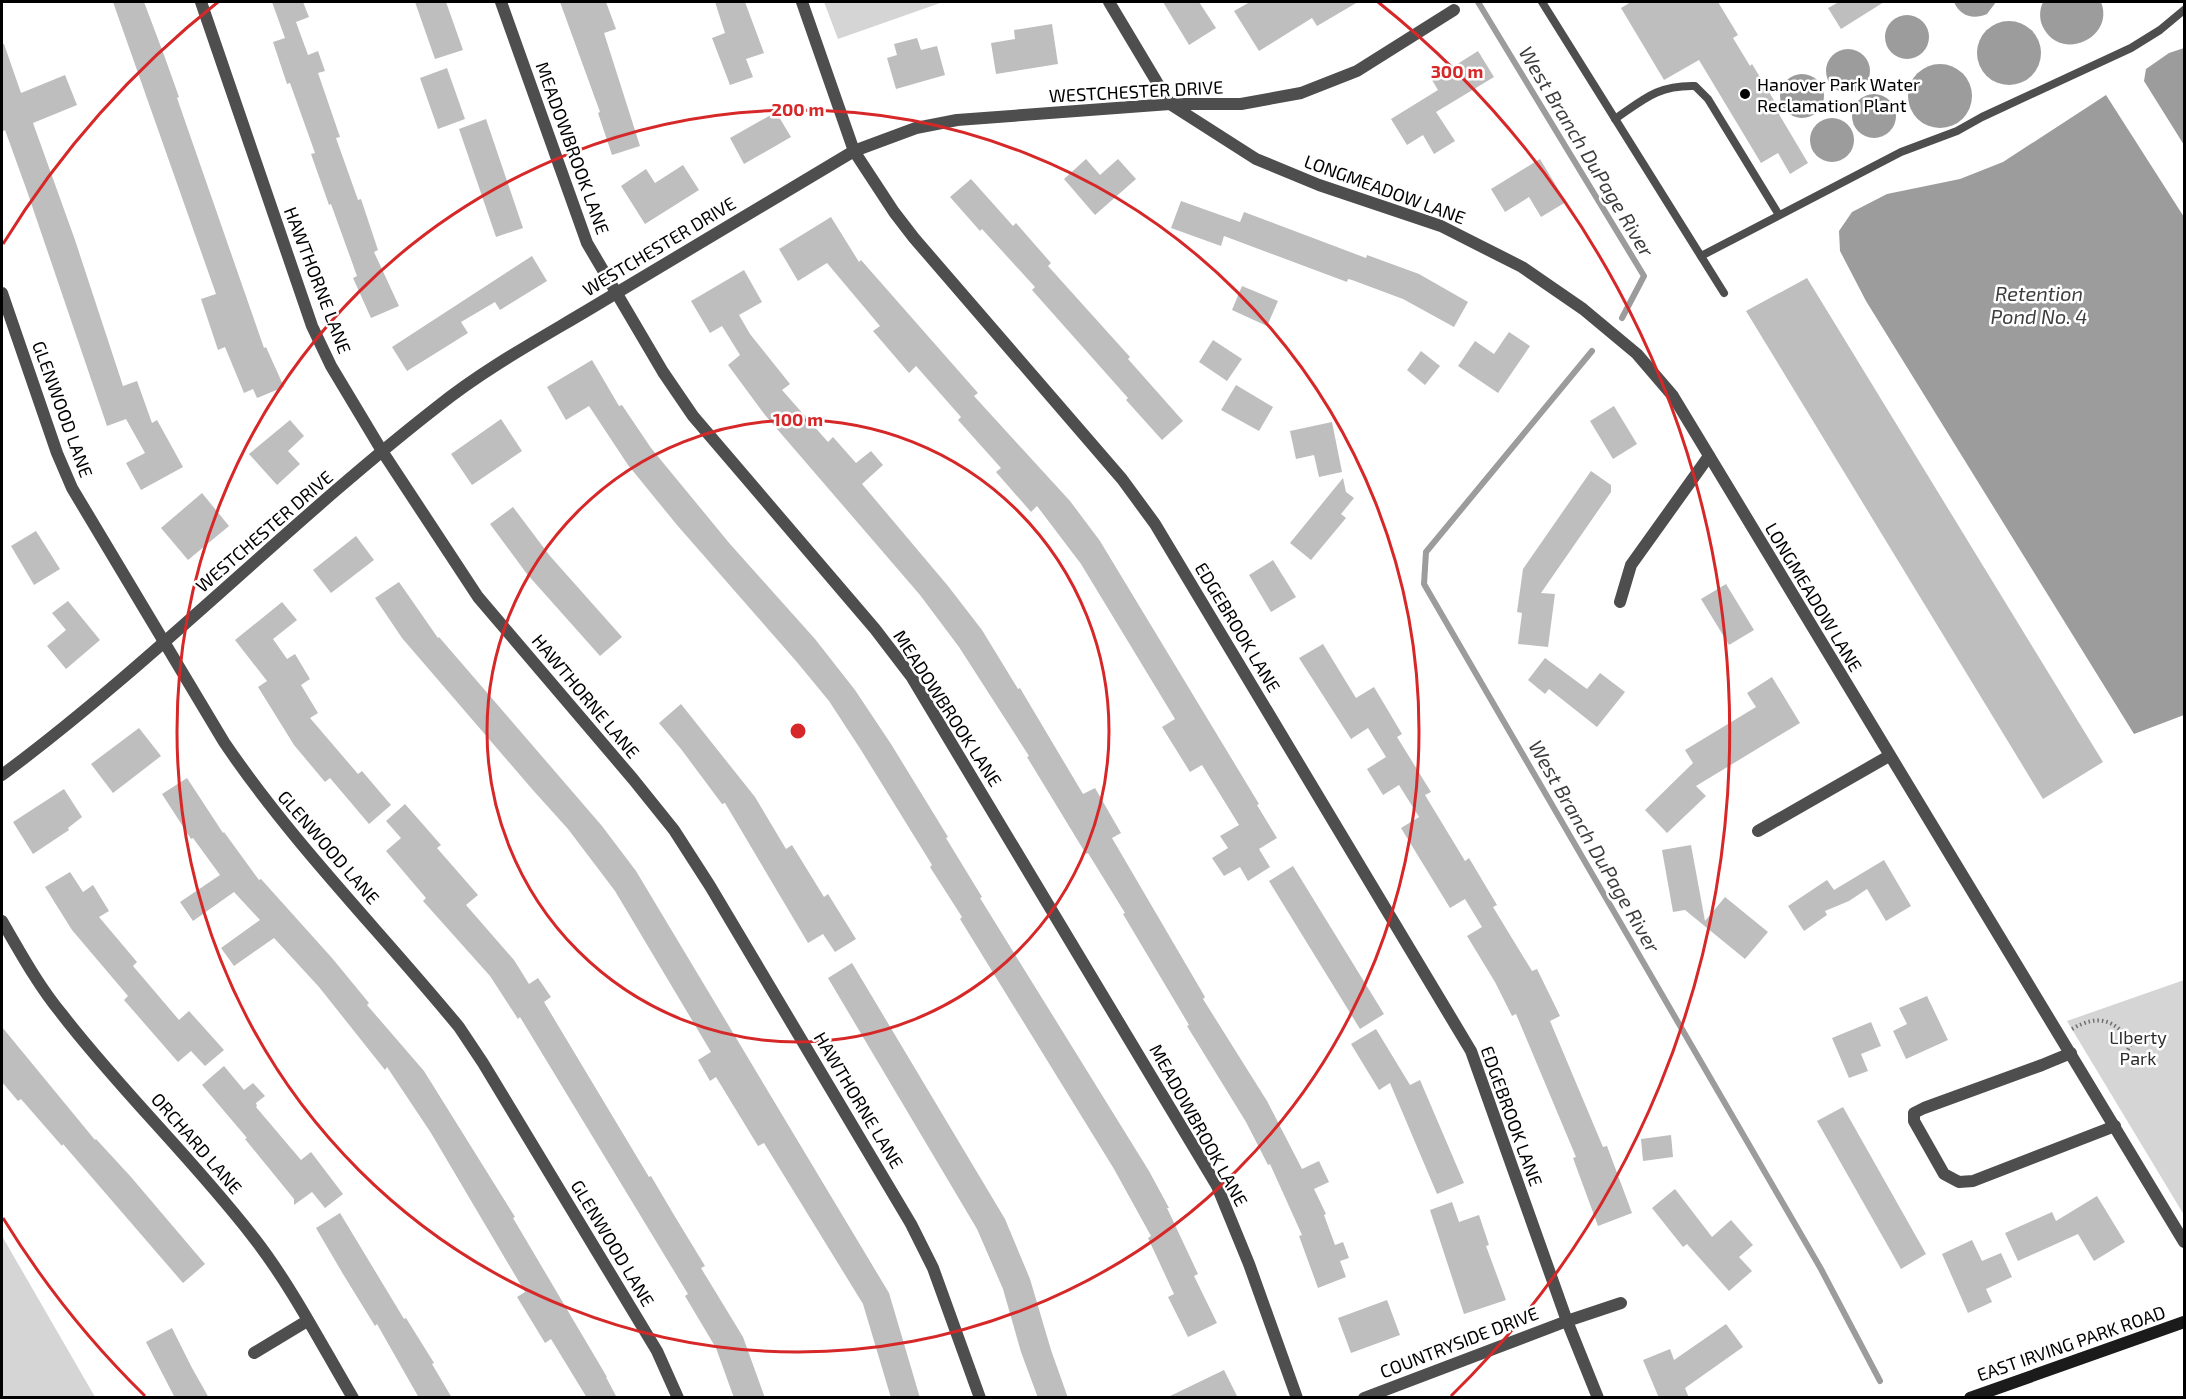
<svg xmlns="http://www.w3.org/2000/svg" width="2186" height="1399" font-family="'Exo 2',sans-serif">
	<rect width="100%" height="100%" fill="#fff"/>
	<g fill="#d5d5d5">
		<path d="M824 2H943L838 39Z"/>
		<path d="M2184 980V1215L2067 1021Z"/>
		<path d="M2 1236 95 1397H2Z"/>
	</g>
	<g fill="#9c9c9c">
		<path d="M1954 2H1996L1987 14C1973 20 1960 16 1954 2Z"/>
		<path d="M2043 2H2101C2115 37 2063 62 2044 29 2039 21 2039 10 2043 2Z"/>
		<circle cx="1907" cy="37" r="22"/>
		<circle cx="2009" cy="53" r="32"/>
		<path d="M2184 48V145L2144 81 2146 69 2169 53Z"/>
		<circle cx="1848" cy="71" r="22"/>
		<circle cx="1940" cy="96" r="32"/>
		<circle cx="1802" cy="96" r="22"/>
		<circle cx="1874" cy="116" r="22"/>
		<path d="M2106 95 2184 217V715L2134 734 1866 301 1840 251 1839 231 1852 212 1887 194 1960 179 2003 162Z"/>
		<circle cx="1832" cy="140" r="22"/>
	</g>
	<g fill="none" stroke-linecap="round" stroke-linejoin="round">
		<g stroke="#9c9c9c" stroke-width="6">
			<path d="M1478 2 1644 276 1622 318"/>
			<path d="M1592 351 1426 552 1424 584 1821 1269 1880 1381"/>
		</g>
	</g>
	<g fill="#bebebe">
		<path d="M113 2H144L164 55 179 97 177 98 264 348 266 347 284 387 257 398 253 389 244 393 225 347 218 350 201 299 216 294Z"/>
		<path d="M272 2H303L309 17 296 22 308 55 318 51 325 71 318 73 340 137 336 138 358 200 361 199 378 250 374 252 399 306 371 318 353 278 357 276 331 204 329 205 311 154 315 153 290 83 287 84 273 42 285 38Z"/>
		<path d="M415 2H446L463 50 435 59Z"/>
		<path d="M560 2H606L616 29 604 33 640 146 612 155 598 113 600 112Z"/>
		<path d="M715 2H745L764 53 746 59 753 77 730 85 712 38 725 33Z"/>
		<path d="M1163 2H1199L1216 28 1189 45Z"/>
		<path d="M1250 2H1358L1317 26 1312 18 1259 51 1234 11Z"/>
		<path d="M1631 2H1718L1738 35 1733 38 1750 66 1752 64 1775 102 1773 104 1808 163 1790 174 1778 153 1761 163 1699 60 1664 80 1621 8Z"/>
		<path d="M1839 2H1884L1841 29 1828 8Z"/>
		<path d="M1052 24 1058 64 996 74 991 43 1015 39 1014 30Z"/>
		<path d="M917 38 921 50 937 46 945 75 896 89 887 58 897 55 894 44Z"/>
		<path d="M2 44H4L21 93 65 75 77 105 33 123 75 240 123 386 137 381 152 423 157 420 183 467 141 490 126 463 145 453 126 419 107 426 27 191 5 130 2 132Z"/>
		<path d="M1478 51 1494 77 1436 112 1455 141 1434 154 1423 135 1407 145 1391 119 1438 90 1432 80Z"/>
		<path d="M447 68 465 119 438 129 420 78Z"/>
		<path d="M776 112 791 137 744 164 730 138Z"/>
		<path d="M486 119 523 228 496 237 459 129Z"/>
		<path d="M1086 159 1100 175 1118 159 1136 179 1095 215 1064 179Z"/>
		<path d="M1540 159 1566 202 1541 217 1529 197 1505 212 1491 189Z"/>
		<path d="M683 165 699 190 645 224 621 186 646 169 655 183Z"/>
		<path d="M971 179 1013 226 1016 223 1051 263 1048 266 1130 357 1128 359 1183 421 1162 440 1126 400 1128 398 1032 290 1035 287 982 229 980 231 950 197Z"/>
		<path d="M1181 201 1240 222 1244 212 1366 258 1367 255 1419 274 1468 302 1454 327 1403 299 1352 280 1348 279 1347 282 1224 236 1221 246 1171 228Z"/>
		<path d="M831 217 859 262 861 260 978 393 974 396 1070 501 1100 541 1259 804 1257 805 1277 838 1259 849 1270 867 1248 881 1240 867 1224 876 1212 858 1228 848 1220 836 1239 825 1202 765 1190 772 1162 727 1175 719 1081 564 1037 506 1031 512 996 472 1001 468 958 420 961 417 916 366 909 373 873 331 880 326 827 263 798 281 779 249Z"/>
		<path d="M532 256 547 281 500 310 495 302 461 322 468 333 407 371 392 347Z"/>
		<path d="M744 270 762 302 739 315 750 334 790 384 782 390 828 442 833 437 856 463 871 451 883 465 862 484 948 586 982 630 1018 689 1020 688 1083 794 1095 788 1121 833 1112 838 1205 997 1203 999 1267 1101 1302 1169 1319 1161 1329 1182 1314 1189 1326 1214 1324 1215 1335 1245 1343 1242 1349 1258 1340 1261 1346 1277 1318 1288 1299 1236 1302 1235 1270 1164 1268 1165 1246 1122 1187 1026 1189 1025 1123 914 1125 913 1088 853 1086 854 1027 757 1029 756 959 647 920 595 765 415 728 365 740 355 722 326 710 333 691 301Z"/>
		<path d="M1807 278 2103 762 2043 799 1746 311Z"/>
		<path d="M1242 286 1278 301 1267 326 1232 310Z"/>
		<path d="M1509 332 1530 346 1498 393 1458 366 1475 341 1494 354Z"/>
		<path d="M1213 340 1242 359 1227 381 1199 362Z"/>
		<path d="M1421 351 1440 366 1425 385 1407 370Z"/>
		<path d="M592 360 619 406 622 405 651 448 730 544 815 639 855 690 891 744 948 837 946 838 982 897 980 898 1149 1171 1169 1208H1167L1198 1274 1194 1276 1217 1323 1188 1337 1168 1297 1174 1294 1148 1238 1151 1236 1114 1169 960 919 962 917 930 867 932 865 861 750 829 701 796 661 677 525 628 465 589 406 566 420 547 387Z"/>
		<path d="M1236 385 1273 407 1259 431 1221 410Z"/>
		<path d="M1614 406 1637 444 1613 459 1590 421Z"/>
		<path d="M501 419 522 451 472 485 451 454Z"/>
		<path d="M290 420 304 436 288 451 300 464 277 485 249 454Z"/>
		<path d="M1332 422 1342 472 1319 477 1314 455 1296 459 1290 431Z"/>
		<path d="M1591 471 1611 485V492L1541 593 1555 594 1548 647 1518 644 1522 613 1517 612 1523 569Z"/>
		<path d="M1343 478 1346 492 1354 498 1341 514 1346 518 1311 560 1290 543Z"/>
		<path d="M202 493 229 526 188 560 161 528Z"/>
		<path d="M513 507 550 556 622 637 600 656 527 574 490 524Z"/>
		<path d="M36 531 60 569 34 585 11 546Z"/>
		<path d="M356 536 374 560 331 593 313 570Z"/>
		<path d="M1273 560 1296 597 1271 612 1249 575Z"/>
		<path d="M399 582 438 638 439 637 602 826 636 871 889 1293 920 1398H891L863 1304 764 1143 758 1146 716 1077 710 1081 698 1060 711 1052 615 891 568 829 532 789 402 638 375 598Z"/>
		<path d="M1726 584 1754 630 1729 645 1701 599Z"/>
		<path d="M68 601 100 640 66 669 47 646 66 630 52 613Z"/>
		<path d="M282 602 297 620 273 639 287 659 295 654 310 679 301 685 318 713 310 718 358 774 362 771 391 805 369 824 330 778 325 782 294 745 258 687 267 681 235 640Z"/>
		<path d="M1323 644 1356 698 1374 687 1402 734 1397 737 1431 792 1425 795 1465 861 1469 858 1497 905 1493 907 1532 971 1537 969 1560 1016 1550 1021 1603 1147 1607 1146 1632 1213 1598 1226 1573 1158 1576 1157 1516 1014 1512 1016 1495 982 1467 936 1482 927 1465 899 1450 908 1401 828 1419 817 1399 785 1383 795 1367 769 1386 757 1368 728 1351 739 1299 658Z"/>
		<path d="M1545 658 1587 689 1600 673 1625 692 1597 727 1549 689 1545 694 1528 680Z"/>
		<path d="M1772 677 1800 723 1696 786 1706 796 1667 833 1645 810 1693 763 1685 750 1756 707 1747 693Z"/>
		<path d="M681 704 755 797 786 849 792 845 824 897 828 894 856 939 835 952 823 934 808 943 725 803 722 804 681 749 659 723Z"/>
		<path d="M139 728 161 756 113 793 91 764Z"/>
		<path d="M187 778 223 833 224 832 259 880 261 879 332 958 369 1003 367 1005 424 1071 515 1217 513 1218 607 1377H606L617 1398H587L551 1339 545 1343 517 1297 525 1292 431 1133 387 1067 385 1070 319 987 274 938 234 966 221 948 260 920 234 892 193 921 180 902 220 875 193 838 191 839 162 794Z"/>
		<path d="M64 789 82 817 68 828 69 830 33 854 13 822Z"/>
		<path d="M405 804 441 845 437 848 478 895 466 905 514 960 529 984 538 978 551 997 544 1002 649 1177 651 1176 674 1215 705 1266 701 1268 743 1337 765 1398H734L716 1348 685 1296 688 1294 520 1017 518 1019 490 976 423 901 426 898 386 851 401 838 386 821Z"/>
		<path d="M1691 845 1705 921 1725 897 1768 932 1745 959 1685 910 1673 912 1662 850Z"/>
		<path d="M1884 860 1911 906 1886 921 1867 889 1849 901 1825 911 1827 915 1804 931 1788 906 1827 880 1834 890Z"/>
		<path d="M1293 866 1384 1014 1360 1029 1269 881Z"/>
		<path d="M70 872 83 892 93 885 109 911 99 917 137 962 133 966 179 1020 189 1011 224 1050 205 1066 191 1051 178 1062 124 1000 128 996 72 930 45 887Z"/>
		<path d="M852 963 1005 1219 1030 1279 1051 1350 1068 1398H1038L1021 1352 1003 1289 977 1229 828 978Z"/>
		<path d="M1927 996 1948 1040 1906 1059 1893 1031 1907 1024 1899 1008Z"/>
		<path d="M1871 1022 1881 1046 1861 1054 1868 1071 1849 1078 1832 1038Z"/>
		<path d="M2 1027 95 1140 96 1139 131 1177 205 1264 183 1283 63 1144 62 1146 21 1099 18 1101 2 1082Z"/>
		<path d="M1376 1029 1410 1085 1420 1080 1464 1183 1437 1194 1390 1083 1379 1090 1351 1044Z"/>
		<path d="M224 1066 244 1090 253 1083 265 1096 256 1103 257 1106 256 1107 301 1160 311 1152 343 1194 325 1208 312 1192 294 1205V1199L245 1139 247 1138 202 1085Z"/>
		<path d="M1843 1107 1926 1254 1901 1269 1817 1121Z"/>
		<path d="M1671 1135 1673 1157 1643 1161 1641 1139Z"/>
		<path d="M1675 1189 1712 1237 1731 1220 1753 1245 1739 1257 1752 1271 1729 1291 1687 1244 1683 1247 1652 1208Z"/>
		<path d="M2097 1196 2125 1242 2094 1261 2078 1234 2018 1261 2005 1233 2052 1212 2056 1221Z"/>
		<path d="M1452 1202 1459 1222 1479 1215 1489 1245 1486 1246 1506 1300 1464 1314 1430 1210Z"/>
		<path d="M340 1213 404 1319 406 1318 434 1363 432 1364 452 1398H419L377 1324 375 1326 343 1274 316 1228Z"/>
		<path d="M1972 1240 1982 1261 2001 1253 2012 1277 1986 1289 1992 1302 1968 1313 1942 1254Z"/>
		<path d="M1387 1300 1400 1335 1351 1353 1338 1318Z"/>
		<path d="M1726 1324 1743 1347 1685 1388 1689 1398H1659L1643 1360 1670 1349 1674 1360Z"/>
		<path d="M172 1328 192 1368 209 1398H175L146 1342Z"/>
		<path d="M1224 1370 1238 1398H1166Z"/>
	</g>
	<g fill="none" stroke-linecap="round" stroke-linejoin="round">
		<path stroke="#707070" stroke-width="4" stroke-dasharray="1.5 3" stroke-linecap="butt" d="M2072 1029C2098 1014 2113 1019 2132 1042L2121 1063"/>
		<g stroke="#4e4e4e" stroke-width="8">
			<path d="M1542 2 1724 293"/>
			<path d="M1615 119C1644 99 1658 85 1695 86L1708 99 1779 215"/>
			<path d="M1701 256 1901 152 1957 131 1982 117 2131 48 2160 30 2184 10"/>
		</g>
		<g stroke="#4e4e4e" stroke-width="12">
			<path d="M201 2 312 326 331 366 382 451 478 597 633 779 674 830 710 886 911 1224 933 1268 980 1398"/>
			<path d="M501 2 587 243 663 372 693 416 875 629 911 676 1217 1186 1249 1264 1297 1398"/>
			<path d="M802 2 854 151 894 212 914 238 1122 479 1155 524 1471 1051 1567 1321 1598 1398"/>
			<path d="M1109 2 1170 104 1256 159 1319 185 1441 226 1522 267 1583 309 1637 354 1673 396 2184 1242"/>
			<path d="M2 293 57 453 72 488 224 742C293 844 381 932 459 1027L483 1063 657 1351 678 1398"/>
			<path d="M1620 602 1631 565 1709 456"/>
			<path d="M2 775C154 662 287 524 437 407 488 366 547 335 603 301 687 251 771 201 854 151L916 128 957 120 1170 104H1241L1301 93 1357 71 1454 10"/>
			<path d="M1758 831 1889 756"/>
			<path d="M2 921C20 952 38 985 61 1013 121 1091 194 1160 254 1238 292 1287 321 1344 353 1398"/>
			<path d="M2071 1053 2042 1065 1924 1108 1914 1113V1121L1944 1174 1959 1182 1973 1181 2115 1126"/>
			<path d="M254 1353 307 1321"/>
			<path d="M1364 1398 1567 1321 1621 1303"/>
		</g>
		<path stroke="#1b1b1b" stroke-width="12" d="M1970 1398 2184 1322"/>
	</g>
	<g fill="none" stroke="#d62828" stroke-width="3">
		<circle cx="798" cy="731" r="311"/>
		<circle cx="798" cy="731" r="621"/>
		<path d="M145 1396A932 932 0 0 1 3 1218M3 244A932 932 0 0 1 218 2M1378 2A932 932 0 0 1 1451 1396"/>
	</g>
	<circle fill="#000" stroke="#fff" stroke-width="2" cx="1745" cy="94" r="6"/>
	<g text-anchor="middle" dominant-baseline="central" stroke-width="5" stroke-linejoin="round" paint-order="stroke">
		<g font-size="18" fill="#000" stroke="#fff" text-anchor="start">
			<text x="1757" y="84">Hanover Park Water<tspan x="1757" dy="21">Reclamation Plant</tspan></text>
		</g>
		<g font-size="18" fill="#000" stroke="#fff">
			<text transform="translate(1136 91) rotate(-3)">WESTCHESTER DRIVE</text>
			<text transform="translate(573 148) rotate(70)">MEADOWBROOK LANE</text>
			<text transform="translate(1385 189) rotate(20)">LONGMEADOW LANE</text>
			<text transform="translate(659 246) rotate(-31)">WESTCHESTER DRIVE</text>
			<text transform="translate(318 280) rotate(69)">HAWTHORNE LANE</text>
			<text transform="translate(63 409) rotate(70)">GLENWOOD LANE</text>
			<text transform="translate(264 531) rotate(-41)">WESTCHESTER DRIVE</text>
			<text transform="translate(1814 597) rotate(59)">LONGMEADOW LANE</text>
			<text transform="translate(1238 627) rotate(59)">EDGEBROOK LANE</text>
			<text transform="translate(586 696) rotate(50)">HAWTHORNE LANE</text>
			<text transform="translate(948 708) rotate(57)">MEADOWBROOK LANE</text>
			<text transform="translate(329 847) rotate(49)">GLENWOOD LANE</text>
			<text transform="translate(859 1100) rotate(59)">HAWTHORNE LANE</text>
			<text transform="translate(1512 1116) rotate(70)">EDGEBROOK LANE</text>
			<text transform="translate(1199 1125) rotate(61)">MEADOWBROOK LANE</text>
			<text transform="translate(197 1143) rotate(49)">ORCHARD LANE</text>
			<text transform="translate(613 1243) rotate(59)">GLENWOOD LANE</text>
			<text transform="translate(1459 1342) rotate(-21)">COUNTRYSIDE DRIVE</text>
			<text transform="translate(2071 1343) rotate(-19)">EAST IRVING PARK ROAD</text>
		</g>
		<g font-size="18" fill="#2c2c2c" stroke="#fff">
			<text x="2138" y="1037">LIberty<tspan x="2138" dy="21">Park</tspan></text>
		</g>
		<g font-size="20" font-style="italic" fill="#3d3d3d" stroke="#fff">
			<text transform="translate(1587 151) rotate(59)">West Branch DuPage River</text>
			<text x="2039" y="293">Retention<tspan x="2039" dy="23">Pond No. 4</tspan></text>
			<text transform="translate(1595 846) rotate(60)">West Branch DuPage River</text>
		</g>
	</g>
	<circle cx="798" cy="731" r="9" fill="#d62828" stroke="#fff" stroke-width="3"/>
	<g font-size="18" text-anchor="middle" font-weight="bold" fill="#d62828" stroke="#fff" stroke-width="5" stroke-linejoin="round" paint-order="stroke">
		<text x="1457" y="78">300 m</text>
		<text x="798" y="116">200 m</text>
		<text x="798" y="426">100 m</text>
	</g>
	<rect width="2186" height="1399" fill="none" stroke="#000000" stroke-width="6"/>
</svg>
